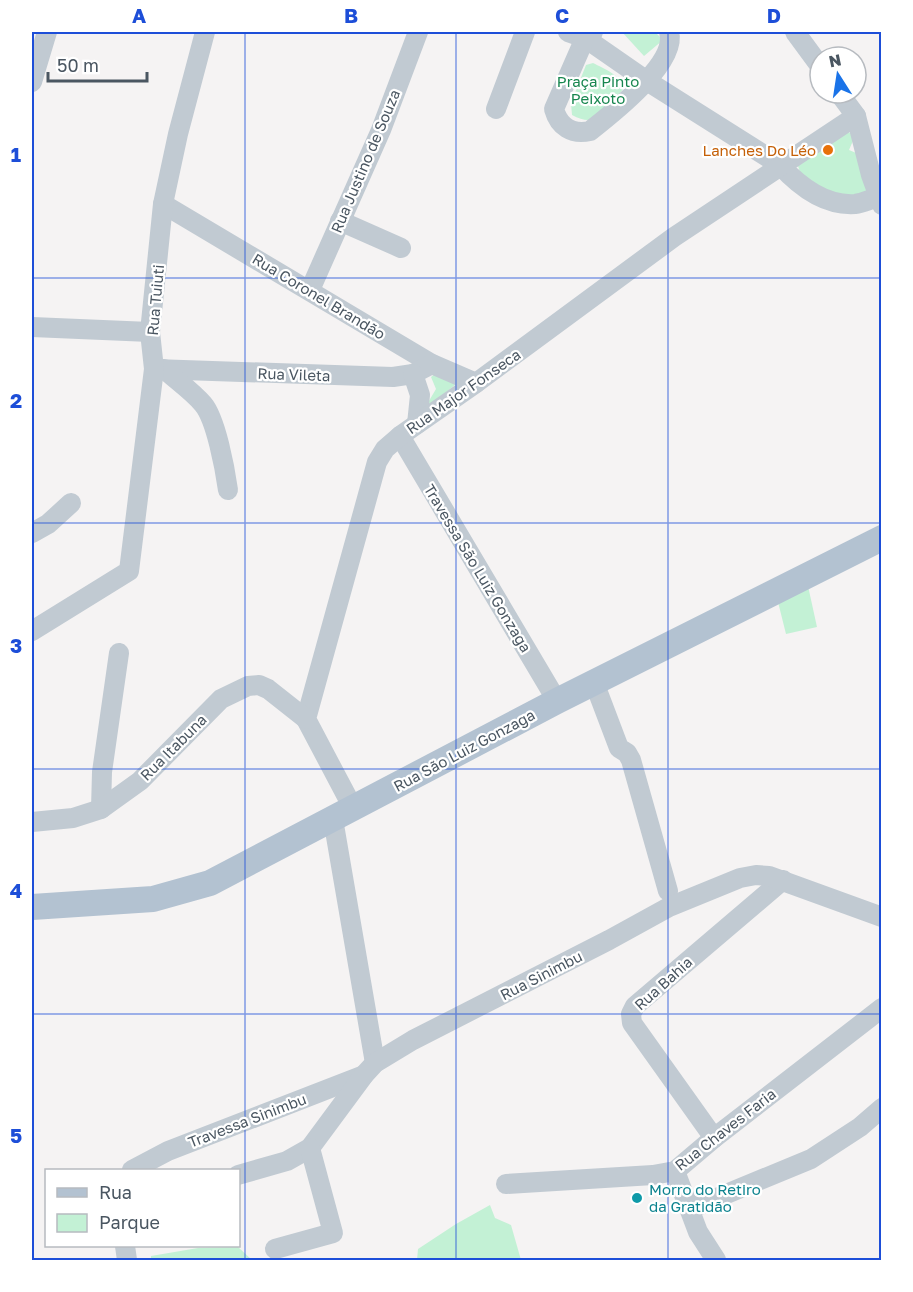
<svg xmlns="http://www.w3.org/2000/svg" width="913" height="1292" font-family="'Golos Text',sans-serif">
	<rect width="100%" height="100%" fill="#f5f3f3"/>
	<g fill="#c3f1d5">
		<path d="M622 32H655L663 40 644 56Z"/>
		<path d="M593 63C604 69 621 74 623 89 608 108 599 130 572 115L571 103 586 65Z"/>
		<path d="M847 131 855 136 849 150 861 155 867 195 841 198 803 182 798 166 817 150Z"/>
		<path d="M440 370 461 380 423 411 436 389 431 377Z"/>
		<path d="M808 586 817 627 786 634 776 594Z"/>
		<path d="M490 1205 495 1218 511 1225 521 1260H417L418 1249 456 1224Z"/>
		<path d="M238 1247 252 1260H151V1256L198 1248Z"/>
	</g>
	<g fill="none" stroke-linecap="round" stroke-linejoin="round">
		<g stroke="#c1cad2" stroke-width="20">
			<path d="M568 32 585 38 647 81 780 165C799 186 824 206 855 204 863 203 871 199 879 197"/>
			<path d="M593 32 585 38 554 109C559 127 572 135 590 131 613 113 678 62 669 32"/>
			<path d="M795 32 820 66"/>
			<path d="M32 82 47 32"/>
			<path d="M839 93 856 116 871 175 882 205"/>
			<path d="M496 109 525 32"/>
			<path d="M163 204 432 364 476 383"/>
			<path d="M340 221 401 248"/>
			<path d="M310 290 381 130 418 32"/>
			<path d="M32 327 150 332"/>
			<path d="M154 369 393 377 413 374 432 364"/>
			<path d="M164 369C176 380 192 391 203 404 216 419 225 469 228 490"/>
			<path d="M413 374 420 395 417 424"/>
			<path d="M400 436 557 701"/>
			<path d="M32 533 48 524 71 503"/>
			<path d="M32 631 129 571 154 369 150 332 163 204 178 134 205 32"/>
			<path d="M594 682 619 748 627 753 631 760 668 891"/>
			<path d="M353 808 306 719 377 462 385 449 400 436 476 383 674 237 856 116"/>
			<path d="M101 809 102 772 119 653"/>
			<path d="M333 819 375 1063"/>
			<path d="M32 822 73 818 101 809 140 781 221 699 248 686 259 685 268 689 306 719"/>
			<path d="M714 1138 632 1023 631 1014 635 1006 783 880"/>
			<path d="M132 1170 168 1151 364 1075"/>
			<path d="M675 1171 698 1232 716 1260"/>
			<path d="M238 1175 287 1161 310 1148 364 1075 375 1063 413 1040 609 940 669 907 740 878 756 875 769 876 882 917"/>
			<path d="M506 1184 653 1175 675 1171 714 1138 882 1008"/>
			<path d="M690 1209 811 1159 860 1127 882 1108"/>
			<path d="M125 1246 127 1260"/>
			<path d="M275 1249 333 1233 310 1148"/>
		</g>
		<path stroke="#b3c2d1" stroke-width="26" d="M32 907 153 899 210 883 557 701 882 538"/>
	</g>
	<path fill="none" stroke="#1d4ed8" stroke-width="1.5" stroke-opacity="0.55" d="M245 32V1260M456 32V1260M668 32V1260M32 278H882M32 523H882M32 769H882M32 1014H882"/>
	<circle fill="#e8710a" stroke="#fff" stroke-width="2" cx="828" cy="150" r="6"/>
	<circle fill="#0f9aa8" stroke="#fff" stroke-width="2" cx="637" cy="1198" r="6"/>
	<g text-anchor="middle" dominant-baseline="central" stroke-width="4.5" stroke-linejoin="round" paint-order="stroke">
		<g font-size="15" fill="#17864f" stroke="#fff">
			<text x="598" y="81">Praça Pinto<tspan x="598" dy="17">Peixoto</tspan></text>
		</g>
		<g font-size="15" fill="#c56008" stroke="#fff" text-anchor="end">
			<text x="816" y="150">Lanches Do Léo</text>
		</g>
		<g font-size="15" fill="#4a5661" stroke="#fff">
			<text transform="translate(365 161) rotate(-67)">Rua Justino de Souza</text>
			<text transform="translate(319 296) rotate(31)">Rua Coronel Brandão</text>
			<text transform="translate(155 300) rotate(-85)">Rua Tuiuti</text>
			<text transform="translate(294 374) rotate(2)">Rua Vileta</text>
			<text transform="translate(463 391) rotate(-35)">Rua Major Fonseca</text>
			<text transform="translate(478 568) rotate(59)">Travessa São Luiz Gonzaga</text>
			<text transform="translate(173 747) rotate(-45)">Rua Itabuna</text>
			<text transform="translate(464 750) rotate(-28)">Rua São Luiz Gonzaga</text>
			<text transform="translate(541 975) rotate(-27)">Rua Sinimbu</text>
			<text transform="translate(663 983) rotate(-42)">Rua Bahia</text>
			<text transform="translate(247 1120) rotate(-21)">Travessa Sinimbu</text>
			<text transform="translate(725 1129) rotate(-38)">Rua Chaves Faria</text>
		</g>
		<g font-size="15" fill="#0d838f" stroke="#fff" text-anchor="start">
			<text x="649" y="1189">Morro do Retiro<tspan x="649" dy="17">da Gratidão</tspan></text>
		</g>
	</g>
	<rect width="913" height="1292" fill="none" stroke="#ffffff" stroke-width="66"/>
	<rect x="45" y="1169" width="195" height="78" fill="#ffffff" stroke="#b7bbc0" stroke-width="1.5"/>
	<rect x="57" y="1188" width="30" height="9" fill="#b3c2d1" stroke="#b7bbc0" stroke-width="1.5"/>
	<text x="99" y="1199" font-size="18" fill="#4a5661">Rua</text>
	<rect x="57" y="1214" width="30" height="18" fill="#c3f1d5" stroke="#b7bbc0" stroke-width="1.5"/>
	<text x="99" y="1229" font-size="18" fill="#4a5661">Parque</text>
	<g transform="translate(838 75) rotate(348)"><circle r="28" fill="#ffffff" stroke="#b7bbc0" stroke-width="1.5"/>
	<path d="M0-4.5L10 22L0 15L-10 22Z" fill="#1a73e8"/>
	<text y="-9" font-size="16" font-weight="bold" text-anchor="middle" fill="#4a5661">N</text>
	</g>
	<path d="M48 72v9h99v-9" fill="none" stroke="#4a5661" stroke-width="3"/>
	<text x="57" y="72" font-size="18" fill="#4a5661" stroke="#ffffff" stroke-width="4.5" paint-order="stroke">50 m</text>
	<rect x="33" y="33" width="847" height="1226" fill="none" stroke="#1d4ed8" stroke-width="2"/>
	<g font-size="20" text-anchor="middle" font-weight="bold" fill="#1d4ed8">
		<text x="139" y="23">A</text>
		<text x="351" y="23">B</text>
		<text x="562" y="23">C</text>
		<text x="774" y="23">D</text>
		<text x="16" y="162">1</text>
		<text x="16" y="408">2</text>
		<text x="16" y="653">3</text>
		<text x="16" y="898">4</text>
		<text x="16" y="1143">5</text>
	</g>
</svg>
